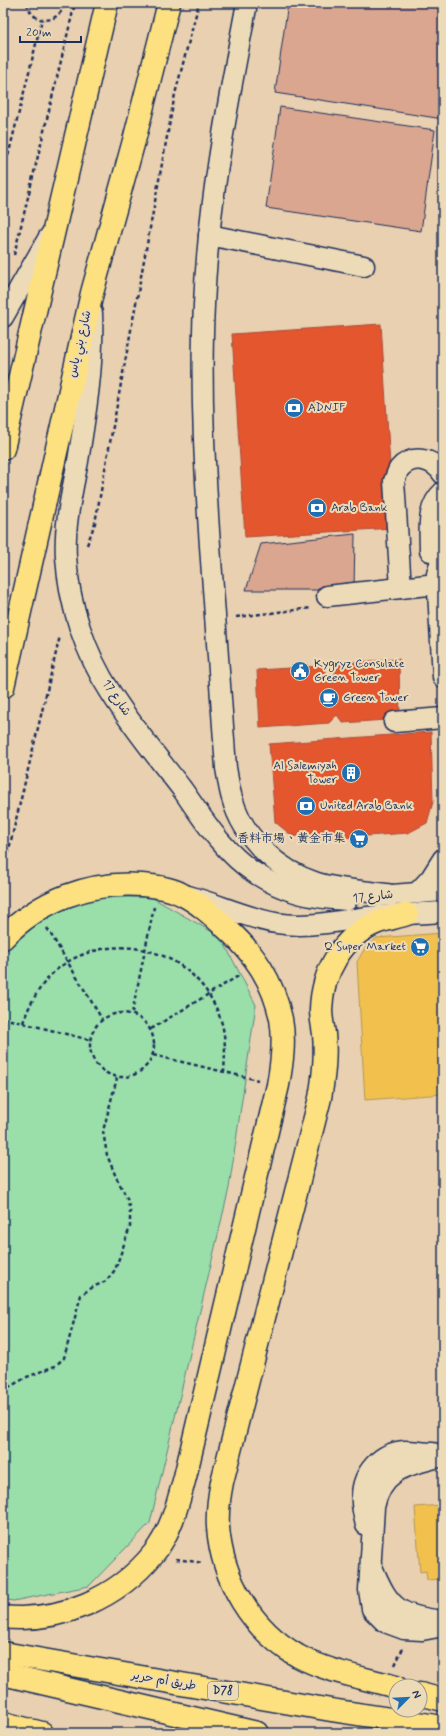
<svg xmlns="http://www.w3.org/2000/svg" width="446" height="1736" font-family="Mynerve,'Playpen Sans Arabic','LXGW WenKai TC',sans-serif">
	<rect width="100%" height="100%" fill="#e9d0b0"/>
	<filter id="ink" filterUnits="userSpaceOnUse"><feTurbulence type="fractalNoise" baseFrequency=".025" numOctaves="2"/><feDisplacementMap in="SourceGraphic" scale="8" xChannelSelector="R" yChannelSelector="G"/><feConvolveMatrix kernelMatrix="1 2 1 2 8 2 1 2 1" color-interpolation-filters="sRGB"/></filter>
	<g filter="url(#ink)">
		<path fill="#9adea9" stroke="#5a8684" d="M102 897H151L221 937 256 1005 229 1188 150 1523 89 1586 13 1601 3 1599V947L61 903Z"/>
		<g fill="#f2c14e" stroke="#b29553">
			<path d="M443 933V1094L365 1100 357 962 365 948 377 938Z"/>
			<path d="M443 1505V1579L427 1580 426 1571 420 1572 415 1507Z"/>
		</g>
		<g fill="#e4572e" stroke="#a84b3c">
			<path d="M381 324 394 528 245 537 232 334Z"/>
			<path d="M399 659 400 719 343 723 337 715 329 723 260 728 257 670 322 666 330 681 341 663Z"/>
			<path d="M431 732 433 802 427 823 408 833 312 840 291 835 275 822 269 744Z"/>
		</g>
		<g fill="#dba68f" stroke="#1b2f5e">
			<path d="M288 3H424L443 6V119L275 93Z"/>
			<path d="M280 107 435 130 421 231 266 208Z"/>
			<path d="M355 534 354 590H246L261 544Z"/>
		</g>
		<g fill="none" stroke-linecap="round" stroke-linejoin="round">
			<defs>
				<g id="minor">
					<path d="M247 3C228 103 208 203 204 305 200 390 205 475 211 560 216 629 221 699 226 768 228 778 229 789 232 798 243 838 278 871 317 883 338 890 369 891 392 895"/>
					<path d="M209 235 364 266"/>
					<path d="M92 313C94 363 86 412 78 461 72 492 64 525 66 557 69 605 85 653 111 693 132 726 158 758 182 789 203 819 224 853 255 873 285 893 312 898 347 900"/>
					<path d="M3 317 49 237"/>
					<path d="M443 528 440 564 437 574 443 677"/>
					<path d="M430 551C430 531 426 507 443 492"/>
					<path d="M401 588 394 481C396 477 397 472 399 469 412 454 433 458 443 474"/>
					<path d="M327 596 437 584"/>
					<path d="M394 722 443 718"/>
					<path d="M417 893 431 878 443 859"/>
					<path d="M188 896C218 904 246 918 276 923 305 928 332 922 361 918 388 914 416 914 443 912"/>
					<path d="M379 896 443 891"/>
					<path d="M443 1456C409 1465 382 1468 374 1507L369 1590 372 1609 385 1622 404 1629 422 1630 443 1626"/>
					<path d="M366 1525C364 1516 361 1506 362 1497 362 1473 381 1452 405 1451 414 1451 424 1453 433 1453"/>
					<path d="M372 1567C389 1608 398 1616 443 1621"/>
				</g>
				<g id="major">
					<path d="M3 449 107 3"/>
					<path d="M3 687 92 293 135 137 169 3"/>
					<path d="M3 938C40 900 90 881 142 885 156 886 171 888 183 895 199 903 213 916 226 928 255 954 273 981 281 1019 285 1041 282 1063 278 1085L185 1477C178 1503 171 1532 154 1553 118 1598 60 1623 3 1617"/>
					<path d="M3 1653 331 1710 443 1727"/>
					<path d="M3 1674 257 1733"/>
					<path d="M396 1687C364 1678 328 1672 298 1656 252 1630 222 1580 218 1527 217 1512 219 1497 222 1482L320 1098C324 1076 326 1056 324 1034 323 1026 321 1018 321 1010 322 973 342 936 378 922 387 919 398 917 407 914"/>
					<path d="M420 1694 443 1700"/>
					<path d="M3 1723 42 1733"/>
				</g>
			</defs>
			<use href="#minor" stroke="#1b2f5e" stroke-width="23"/>
			<use href="#major" stroke="#1b2f5e" stroke-width="25"/>
			<g stroke="#1b2f5e" stroke-width="2.5" stroke-dasharray="4 3" stroke-linecap="butt">
				<path d="M27 3C32 26 59 25 65 3"/>
				<path d="M3 176 42 20"/>
				<path d="M14 255 75 3"/>
				<path d="M87 545 95 523 175 94 199 3"/>
				<path d="M236 617 312 608"/>
				<path d="M3 874 60 636"/>
				<path d="M47 928 102 1019"/>
				<circle cx="122" cy="1045" r="32"/>
				<path d="M132 1013 154 907"/>
				<path d="M3 1018 90 1040"/>
				<path d="M23 1023C31 999 46 974 69 961 129 928 203 957 222 1024 226 1040 225 1056 224 1072"/>
				<path d="M151 1029 240 975"/>
				<path d="M153 1055 258 1080"/>
				<path d="M3 1393 9 1387 27 1377 55 1366 64 1358 81 1295 93 1287 106 1281 115 1270 130 1227V1210L127 1198 116 1177 107 1155 103 1131 117 1078"/>
				<path d="M176 1559 203 1563"/>
				<path d="M395 1665 403 1648"/>
			</g>
			<use href="#minor" stroke="#eddbb8" stroke-width="20"/>
			<use href="#major" stroke="#fde080" stroke-width="22"/>
		</g>
	</g>
	<defs>
		<symbol id="bank-disc" viewBox="-11 -11 22 22"><circle r="9.5" fill="#1f6fb2" stroke="#eddbb8"/><path d="M-6-4H6V4H-6ZM0-2.3a2.3 2.3 0 1 0 0 4.6a2.3 2.3 0 1 0 0-4.6Z" fill="#fff"/></symbol>
		<symbol id="civic-disc" viewBox="-11 -11 22 22"><circle r="9.5" fill="#1f6fb2" stroke="#eddbb8"/><path d="M-.6-6.5H3V-4.5H.6V-3L4-1V1h2V6H-6V1h2V-1L-.6-3ZM-1.2 2.5V6h2.4V2.5Z" fill="#fff"/></symbol>
		<symbol id="cafe-disc" viewBox="-11 -11 22 22"><circle r="9.5" fill="#1f6fb2" stroke="#eddbb8"/><path d="M-5.5-4.5H6V0H3Q3 3.5 0 3.5H-2.5Q-5.5 3.5-5.5 0ZM3-3.2v2h1.7v-2ZM-6 4.5H4V6H-6Z" fill="#fff"/></symbol>
		<symbol id="building-disc" viewBox="-11 -11 22 22"><circle r="9.5" fill="#1f6fb2" stroke="#eddbb8"/><path d="M-4-6H4V6H1V3H-1V6H-4ZM-2.5-4.3h1.7v1.8h-1.7ZM.8-4.3h1.7v1.8H.8ZM-2.5-1h1.7V.8h-1.7ZM.8-1h1.7V.8H.8Z" fill="#fff"/></symbol>
		<symbol id="supermarket-disc" viewBox="-11 -11 22 22"><circle r="9.5" fill="#1f6fb2" stroke="#eddbb8"/><path d="M-6-5.5h2.5l.6 2H6L4.5 2H-2.5L-4.4-4H-6ZM-1.5 3.2a1.3 1.3 0 1 0 .1 0ZM3 3.2a1.3 1.3 0 1 0 .1 0Z" fill="#fff"/></symbol>
	</defs>
	<g fill-rule="evenodd">
		<use href="#bank-disc" x="283" y="397" width="22" height="22"/>
		<use href="#bank-disc" x="306" y="497" width="22" height="22"/>
		<use href="#civic-disc" x="289" y="660" width="22" height="22"/>
		<use href="#cafe-disc" x="318" y="687" width="22" height="22"/>
		<use href="#building-disc" x="340" y="762" width="22" height="22"/>
		<use href="#bank-disc" x="295" y="795" width="22" height="22"/>
		<use href="#supermarket-disc" x="348" y="828" width="22" height="22"/>
		<use href="#supermarket-disc" x="409" y="936" width="22" height="22"/>
	</g>
	<g text-anchor="middle" dominant-baseline="central" stroke-width="4" stroke-linejoin="round" paint-order="stroke">
		<rect fill="#eddbb8" stroke="#5a6379" stroke-width="1" x="208" y="1682" width="30" height="18" rx="3"/>
		<g font-size="11" font-weight="bold" fill="#1b2f5e">
			<text x="223" y="1691">D78</text>
		</g>
		<g font-size="12" fill="#1b2f5e" stroke="#eddbb8">
			<text transform="translate(80 344) rotate(-77)">شارع بني ياس</text>
			<text transform="translate(116 698) rotate(56)">شارع 17</text>
			<text transform="translate(373 897) rotate(-6)">شارع 17</text>
			<text transform="translate(164 1681) rotate(10)">طريق أم حرير</text>
		</g>
		<g font-size="12" fill="#1b2f5e" stroke="#eddbb8" text-anchor="start">
			<text x="308" y="408">ADNIF</text>
			<text x="331" y="508">Arab Bank</text>
			<text x="314" y="664">Kygryz Consulate<tspan x="314" dy="14">Green Tower</tspan></text>
			<text x="343" y="698">Green Tower</text>
			<text x="337" y="766" text-anchor="end">Al Salemiyah<tspan x="337" dy="14">Tower</tspan></text>
			<text x="320" y="806">United Arab Bank</text>
			<text x="345" y="839" text-anchor="end">香料市場、黃金市集</text>
			<text x="406" y="947" text-anchor="end">Q Super Market</text>
		</g>
	</g>
	<rect width="446" height="1736" fill="none" stroke="#eddbb8" stroke-width="16"/>
	<rect x="8" y="8" width="430" height="1720" fill="none" stroke="#1b2f5e" stroke-width="1.5" filter="url(#ink)"/>
	<g transform="translate(408 1698) rotate(66)"><circle r="19" fill="#eddbb8" stroke="#999694"/>
	<path d="M0-3L7 15L0 10L-7 15Z" fill="#1f6fb2"/>
	<text y="-6" font-size="11" font-weight="bold" text-anchor="middle" fill="#1b2f5e">N</text>
	</g>
	<path d="M20 36v6h61v-6" fill="none" stroke="#1b2f5e" stroke-width="2"/>
	<text x="26" y="36" font-size="12" fill="#1b2f5e" stroke="#eddbb8" stroke-width="3" paint-order="stroke">20 m</text>
</svg>
